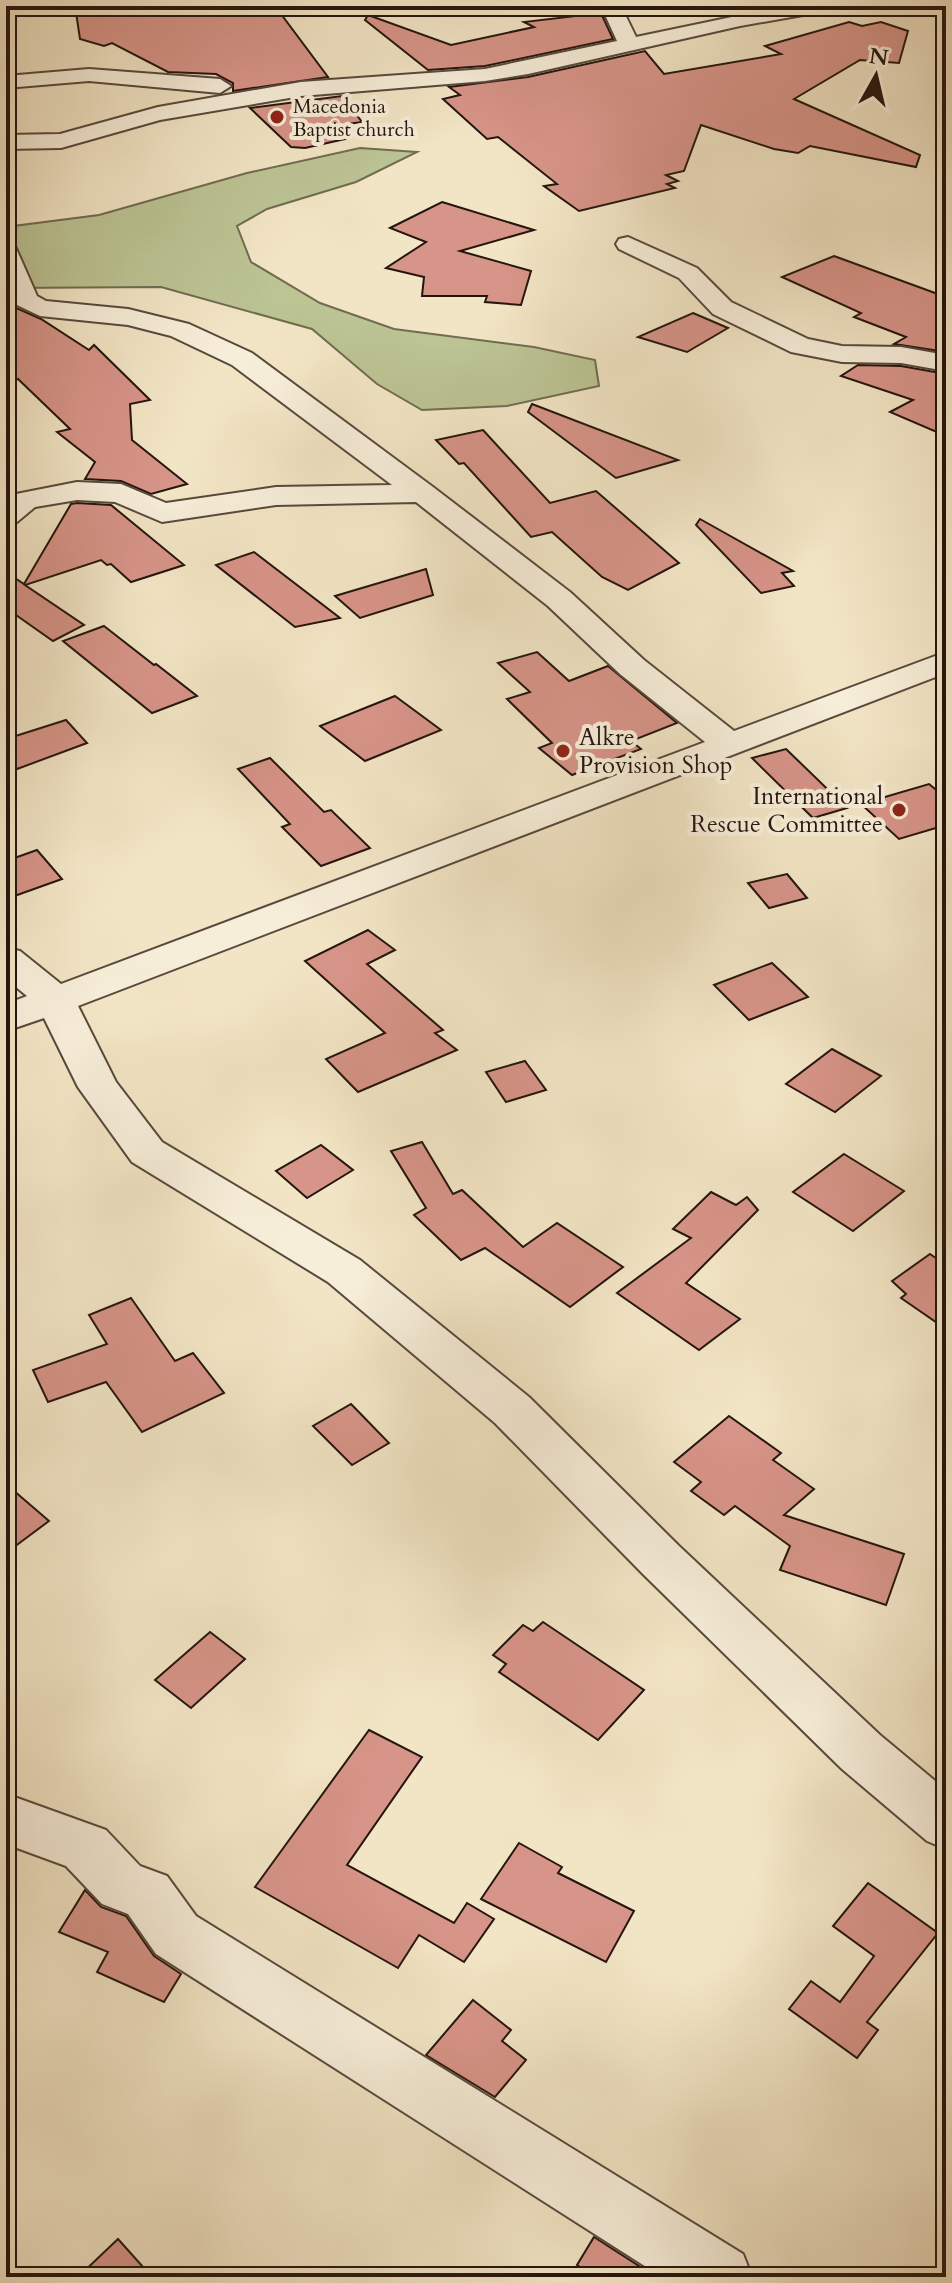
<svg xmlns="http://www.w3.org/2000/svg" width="952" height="2283" font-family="Cardo,serif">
	<rect width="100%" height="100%" fill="#f2e5c5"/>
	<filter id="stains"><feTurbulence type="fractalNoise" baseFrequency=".0025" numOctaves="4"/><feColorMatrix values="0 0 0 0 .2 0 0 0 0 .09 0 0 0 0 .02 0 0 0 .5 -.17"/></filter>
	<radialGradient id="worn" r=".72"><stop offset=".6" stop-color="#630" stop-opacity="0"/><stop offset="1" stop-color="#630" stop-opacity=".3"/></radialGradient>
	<path fill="#bcc494" stroke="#706c51" stroke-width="2" d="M360 148 417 152 356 182 267 209 237 226 251 262 320 303 394 329 534 347 595 360 599 386 507 406 422 410 377 384 312 329 161 287 6 288V227L99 215 247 173Z"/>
	<g fill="#d79488" stroke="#24150e" stroke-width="2">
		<path d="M75 6H275L328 77 233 91V83L216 74 168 72 112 43 104 46 80 39Z"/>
		<path d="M601 13 613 39 485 66 428 70 365 20 368 15 451 45 534 27 524 22Z"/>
		<path d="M849 22 862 26 881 22 908 31 899 63 860 60 794 99 920 155 916 167 810 146 798 153 774 149 701 125 684 171 666 175 678 181 667 184 675 188 579 211 544 186 557 184 498 137 487 139 443 99 460 95 449 87 528 77 645 51 664 74 781 54 765 46Z"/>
		<path d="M342 96 362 122 325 127 345 139 305 148 291 147 250 108Z"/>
		<path d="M442 202 534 230 460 251 531 271 521 305 485 302 487 296H422L424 277 386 268 426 242 390 228Z"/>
		<path d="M834 256 946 297V352L894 344 906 337 854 317 861 313 782 277Z"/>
		<path d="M6 297 16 308 41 319 89 350 94 345 150 400 130 404 132 440 187 484 151 494 121 481 85 479 95 462 57 432 70 429 18 379 6 383Z"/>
		<path d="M693 313 728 328 687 352 638 337Z"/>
		<path d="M858 365 901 366 946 374V436L890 412 913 400 841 376Z"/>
		<path d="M532 404 678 460 616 478 528 412Z"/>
		<path d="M483 430 550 503 596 491 679 563 628 590 602 577 552 532 531 537 464 463 459 464 436 440Z"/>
		<path d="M77 503 111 505 184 565 131 582 111 564 107 565 101 560 25 585 84 625 53 641 6 608V572L24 584 71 504Z"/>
		<path d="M700 519 793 571 782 573 794 586 761 593 696 525Z"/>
		<path d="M254 552 340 618 295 627 216 565Z"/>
		<path d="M426 569 433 595 360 618 335 596Z"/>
		<path d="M104 626 154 665 156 664 197 696 152 713 63 641Z"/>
		<path d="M537 652 569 681 608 666 677 723 631 741 641 749 572 775 539 748 552 743 507 699 530 692 498 663Z"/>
		<path d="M395 696 441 730 365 761 320 726Z"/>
		<path d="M66 720 87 743 17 769 6 757V739Z"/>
		<path d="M786 749 847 808 813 818 752 758Z"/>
		<path d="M270 758 324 812 331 810 370 848 321 866 282 827 290 824 238 769Z"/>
		<path d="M929 784 946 798V825L899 839 861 804Z"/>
		<path d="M37 850 62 879 6 899V861Z"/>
		<path d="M787 874 807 898 769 908 748 883Z"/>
		<path d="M368 930 395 950 367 964 443 1030 435 1033 457 1050 358 1092 326 1059 385 1033 305 961Z"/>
		<path d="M772 963 808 997 749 1020 714 985Z"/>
		<path d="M832 1049 881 1076 835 1112 786 1084Z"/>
		<path d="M525 1061 546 1090 506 1102 486 1072Z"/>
		<path d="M422 1142 453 1194 462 1190 523 1247 557 1223 623 1267 570 1307 485 1248 461 1260 414 1215 426 1208 391 1151Z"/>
		<path d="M321 1145 353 1170 307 1198 276 1171Z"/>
		<path d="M844 1154 904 1191 853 1231 793 1192Z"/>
		<path d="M711 1192 736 1205 747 1197 758 1210 686 1283 740 1319 699 1350 617 1293 691 1238 673 1229Z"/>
		<path d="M930 1254 946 1265V1329L901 1298 906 1294 892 1281Z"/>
		<path d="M131 1298 175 1361 193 1353 224 1393 142 1432 106 1382 48 1402 33 1370 107 1344 89 1315Z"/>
		<path d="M351 1404 389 1443 352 1465 313 1426Z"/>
		<path d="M729 1416 781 1453 773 1460 814 1489 784 1515 904 1554 886 1605 780 1570 790 1546 735 1506 724 1515 691 1491 701 1482 674 1462Z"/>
		<path d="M6 1484 49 1521 6 1553Z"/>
		<path d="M543 1622 644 1690 598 1740 499 1672 506 1664 493 1655 523 1625 533 1631Z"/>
		<path d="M210 1632 245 1659 191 1708 155 1680Z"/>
		<path d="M369 1730 422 1757 347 1865 454 1923 467 1903 494 1919 464 1962 419 1935 398 1968 255 1887Z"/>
		<path d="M519 1843 562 1867 558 1873 634 1911 606 1962 481 1899Z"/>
		<path d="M868 1883 938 1933 867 2022 878 2030 857 2058 789 2009 811 1981 840 2002 874 1956 833 1926Z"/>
		<path d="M85 1890 101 1907 126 1916 154 1956 181 1974 164 2002 97 1972 108 1952 59 1932Z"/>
		<path d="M473 2000 511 2030 502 2041 526 2060 495 2097 426 2055Z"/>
		<path d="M594 2237 656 2277H595L577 2265Z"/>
		<path d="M118 2239 152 2277H78Z"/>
	</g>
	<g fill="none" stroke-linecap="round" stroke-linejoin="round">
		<defs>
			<g id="minor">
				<path d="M601 6H621L636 37 785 6H830L820 12 740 26 528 74 485 81 301 96 160 120 61 148 6 149V135L60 134 158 107 301 82 485 69 617 41Z"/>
				<path d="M89 69 220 79 231 86 220 93 89 81 6 88V76Z"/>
				<path d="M628 237 697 268 731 302 808 339 842 346 901 347 946 355V371L901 363 842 362 791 352 713 314 679 278 619 249 616 244 619 239Z"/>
				<path d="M6 244 15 246 37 296 46 301 128 309 189 324 252 353 433 487 570 592 644 660 734 731 946 652V673L78 1006 116 1082 162 1142 360 1260 529 1397 679 1546 880 1735 946 1790V1849L927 1841 842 1769 643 1574 495 1423 328 1282 132 1162 78 1087 44 1018 6 1031V1004L27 996 6 979V948L20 951 61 984 705 742 620 674 548 606 416 502 276 505 162 522 115 502 77 500 35 507 17 522 6 525V501L16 494 77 482 121 484 166 503 276 487 392 485 232 365 171 336 128 325 40 316 17 305 6 282Z"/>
				<path d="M6 1794 106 1830 140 1866 167 1876 196 1916 743 2254 752 2277H662L156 1954 128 1914 102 1904 66 1866 6 1844Z"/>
			</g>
		</defs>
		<use href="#minor" stroke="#58493c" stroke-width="4"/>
		<use href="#minor" fill="#f7eed9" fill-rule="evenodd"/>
	</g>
	<g fill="#8f2418" stroke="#f7eed9" stroke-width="3">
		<circle cx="277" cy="117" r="8"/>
		<circle cx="563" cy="751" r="8"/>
		<circle cx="899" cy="810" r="8"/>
	</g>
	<g text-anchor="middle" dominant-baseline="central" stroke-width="8" stroke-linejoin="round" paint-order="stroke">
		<g font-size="20" fill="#24150e" stroke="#f7eed9" text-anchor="start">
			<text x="293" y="106">Macedonia<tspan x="293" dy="23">Baptist church</tspan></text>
		</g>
		<g font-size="24" fill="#24150e" stroke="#f7eed9" text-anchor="start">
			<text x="579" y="737">Alkre<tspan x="579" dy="28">Provision Shop</tspan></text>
			<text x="883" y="796" text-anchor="end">International<tspan x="883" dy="28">Rescue Committee</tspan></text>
		</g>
	</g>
	<rect width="952" height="2283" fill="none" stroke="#f2e5c5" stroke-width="32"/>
	<rect x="8" y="8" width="936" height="2267" fill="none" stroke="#24150e" stroke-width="4"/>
	<rect x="16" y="16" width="920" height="2251" fill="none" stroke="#24150e" stroke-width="2"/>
	<g transform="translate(876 76) rotate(8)" stroke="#f7eed9" stroke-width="6" paint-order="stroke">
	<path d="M0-6L14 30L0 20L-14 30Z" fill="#24150e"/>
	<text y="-12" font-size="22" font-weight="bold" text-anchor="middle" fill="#24150e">N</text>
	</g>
	<rect width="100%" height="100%" filter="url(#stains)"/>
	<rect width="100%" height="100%" fill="url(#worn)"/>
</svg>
